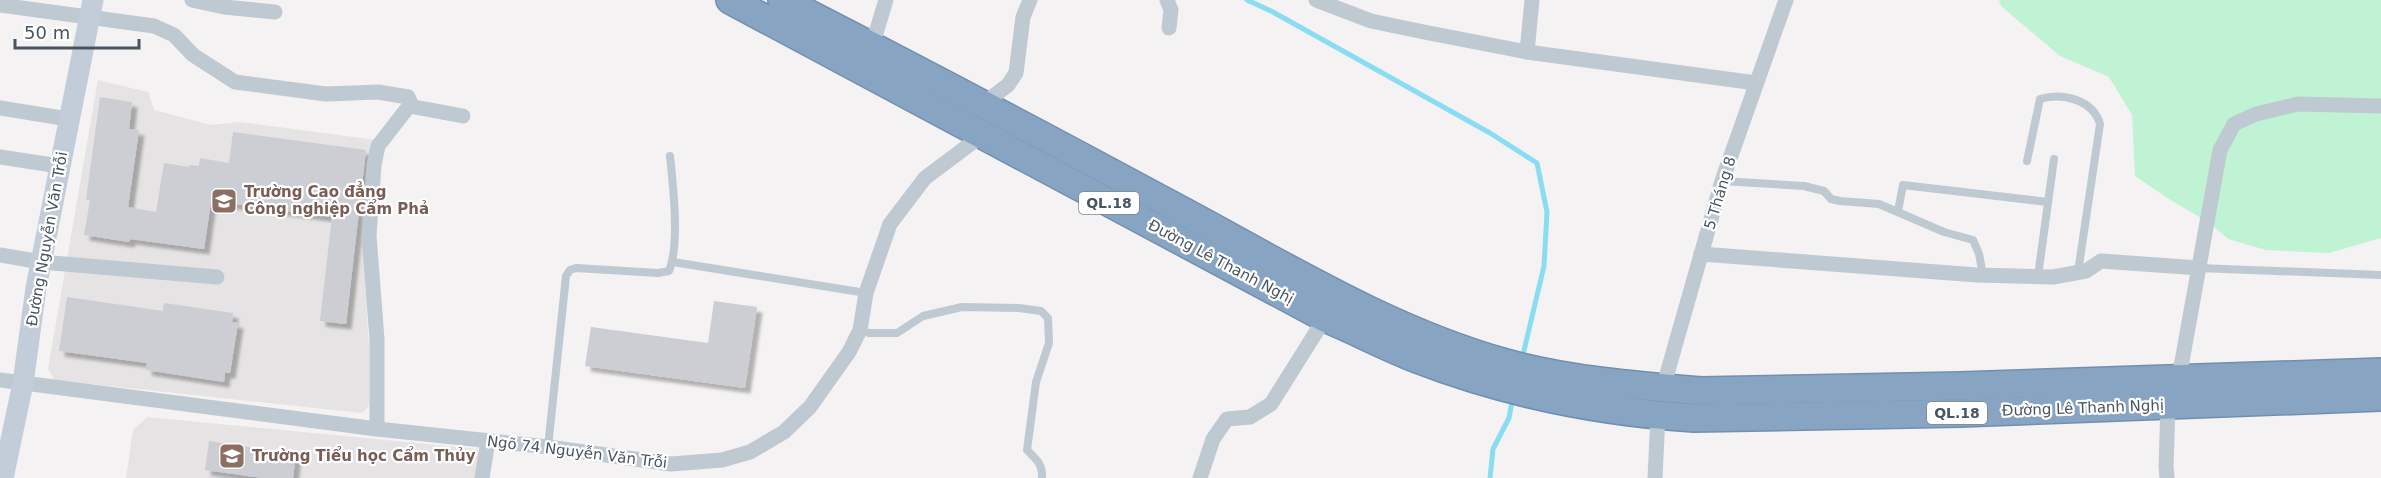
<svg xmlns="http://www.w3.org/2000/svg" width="2381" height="478" font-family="'DejaVu Sans',sans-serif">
	<defs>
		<filter id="shadow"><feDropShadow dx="5.5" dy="5.5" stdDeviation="1.5" flood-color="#0004"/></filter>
	</defs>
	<rect width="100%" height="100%" fill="#f4f2f2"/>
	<g fill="#e5e3e4">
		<path d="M98 80 148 92 154 110 211 125 240 122 376 140 364 262 369 348V406L362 413 54 380 48 369Z"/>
		<path d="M147 417 478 449 480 454 476 478H126L133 430Z"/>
	</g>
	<path fill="#bff3d4" d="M1999 0H2381V238L2329 253 2266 250 2228 239 2211 224 2169 199 2135 176 2132 115 2109 77 2060 56 2001 6Z"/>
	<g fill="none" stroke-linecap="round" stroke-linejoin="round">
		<g stroke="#8adcf2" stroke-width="5">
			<path d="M1247 0 1273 12 1490 133 1537 163 1547 212 1544 266 1522 359"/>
			<path d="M1490 478 1493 449 1509 418 1513 397"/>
		</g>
	</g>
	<g fill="#ccced4" filter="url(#shadow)">
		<path d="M100 97 132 102 129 129 139 130 128 207 156 212 164 163 189 167V165L199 166 200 158 229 163 233 132 366 150 346 324 320 321 332 217 211 201 204 249 130 239 129 242 84 235 90 200H86Z"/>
		<path d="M67 297 163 311 164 303 233 313 232 322 238 323 230 373H225L224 382 146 370 147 363 59 351Z"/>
		<path d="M714 301 757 307 745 388 585 366 591 327 708 343Z"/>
		<path d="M209 441 296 454 293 478H263L205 470Z"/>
	</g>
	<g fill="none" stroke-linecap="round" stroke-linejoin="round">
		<defs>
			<g id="highway">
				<path d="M730 0 1325 318C1356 331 1386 347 1417 359 1505 393 1601 412 1694 418L1961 413 2381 397"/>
				<path d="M782 0C919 70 1055 142 1190 215 1292 270 1394 332 1506 363 1566 380 1639 386 1701 391L1960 386 2381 372"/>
			</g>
		</defs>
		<use href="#highway" stroke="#728faf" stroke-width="30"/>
		<g stroke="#bfc9d2" stroke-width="8">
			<path d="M2027 161 2040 99C2063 92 2093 100 2100 124L2078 272"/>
			<path d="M1722 181 1804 186 1824 191 1831 199 1840 201 1879 204 1944 232 1973 240 1979 254 1983 275"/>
			<path d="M1898 211 1903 185 2048 202"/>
			<path d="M673 262 866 293"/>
			<path d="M2199 268 2381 275"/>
			<path d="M2038 276 2054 159"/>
			<path d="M860 330 869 333H897L923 316 962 307 1019 308 1041 311 1048 318 1049 343 1036 382 1027 450C1036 459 1043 464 1042 478"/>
			<path d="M548 447 566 276 570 270 576 268 658 273 669 271C680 244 673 185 670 156"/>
		</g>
		<g stroke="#bfc9d2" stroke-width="15">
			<path d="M192 0 224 7 275 12"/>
			<path d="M1167 0 1171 10 1169 28"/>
			<path d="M1316 0 1371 21 1424 32 1527 52 1756 83"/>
			<path d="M0 5 154 26 174 35 193 55 235 82 326 94 378 92 408 97 410 101 409 106 378 146 374 165 369 236 377 339V429"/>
			<path d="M872 46 886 0"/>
			<path d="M1527 52 1532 0"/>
			<path d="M983 104 1008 85 1016 73 1023 17 1030 0"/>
			<path d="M409 106 463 116"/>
			<path d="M0 108 68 119"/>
			<path d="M0 157 59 166"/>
			<path d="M1701 254 1977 275 2053 277 2086 271 2101 261 2199 268"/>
			<path d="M0 255 41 262 217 277"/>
			<path d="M2179 378 2220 150 2234 124 2256 114 2298 104 2381 106"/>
			<path d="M0 380 377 429 548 447 671 464 722 460 750 452 784 432 810 407 849 352 860 330 866 293 890 224 925 178 981 136"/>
			<path d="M1663 388 1722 181 1786 0"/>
			<path d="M482 478 488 441"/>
			<path d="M1200 478 1213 439 1227 419 1250 417 1271 404 1325 318"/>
			<path d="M1655 478 1658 416"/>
			<path d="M2167 478 2166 467 2168 406"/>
		</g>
		<path stroke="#c2cdd9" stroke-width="21" d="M3 478 23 383 36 288 93 0"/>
		<use href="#highway" stroke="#87a4c3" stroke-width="27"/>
	</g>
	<defs>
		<symbol id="university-square" viewBox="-11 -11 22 22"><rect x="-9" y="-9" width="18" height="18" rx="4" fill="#8d6e63" stroke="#fff"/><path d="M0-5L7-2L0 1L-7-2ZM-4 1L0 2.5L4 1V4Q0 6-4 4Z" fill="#fff"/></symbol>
		<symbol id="school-square" viewBox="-11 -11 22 22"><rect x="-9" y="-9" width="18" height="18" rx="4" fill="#8d6e63" stroke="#fff"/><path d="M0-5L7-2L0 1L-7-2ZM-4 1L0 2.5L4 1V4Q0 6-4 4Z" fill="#fff"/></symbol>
	</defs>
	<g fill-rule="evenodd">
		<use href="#university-square" x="209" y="186" width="30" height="30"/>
		<use href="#school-square" x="217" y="441" width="30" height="30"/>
	</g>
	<g text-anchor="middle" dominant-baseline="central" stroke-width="4.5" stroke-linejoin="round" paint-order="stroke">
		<g fill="#fff" stroke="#7f8890" stroke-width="1.5">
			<rect x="1079" y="192" width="60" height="22" rx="4.5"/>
			<rect x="1927" y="402" width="60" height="22" rx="4.5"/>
		</g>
		<g font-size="14" font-weight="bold" fill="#485561">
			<text x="1109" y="203">QL.18</text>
			<text x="1957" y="413">QL.18</text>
		</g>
		<g font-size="15" font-weight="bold" fill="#785e54" stroke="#fff" text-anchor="start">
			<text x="244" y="192">Trường Cao đẳng<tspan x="244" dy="17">Công nghiệp Cẩm Phả</tspan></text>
			<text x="252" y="456">Trường Tiểu học Cẩm Thủy</text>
		</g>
		<g font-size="15" fill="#485561" stroke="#fff">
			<text transform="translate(1720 193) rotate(-73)">5 Tháng 8</text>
			<text transform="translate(47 239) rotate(-80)">Đường Nguyễn Văn Trỗi</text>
			<text transform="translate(1221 262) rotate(28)">Đường Lê Thanh Nghị</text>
			<text transform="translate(2083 408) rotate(-2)">Đường Lê Thanh Nghị</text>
			<text transform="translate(577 452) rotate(7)">Ngõ 74 Nguyễn Văn Trỗi</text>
		</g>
	</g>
	<path d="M15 39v9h124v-9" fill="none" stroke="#485561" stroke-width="3"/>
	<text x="24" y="39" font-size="18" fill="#485561" stroke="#ffffff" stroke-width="4.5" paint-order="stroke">50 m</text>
</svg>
